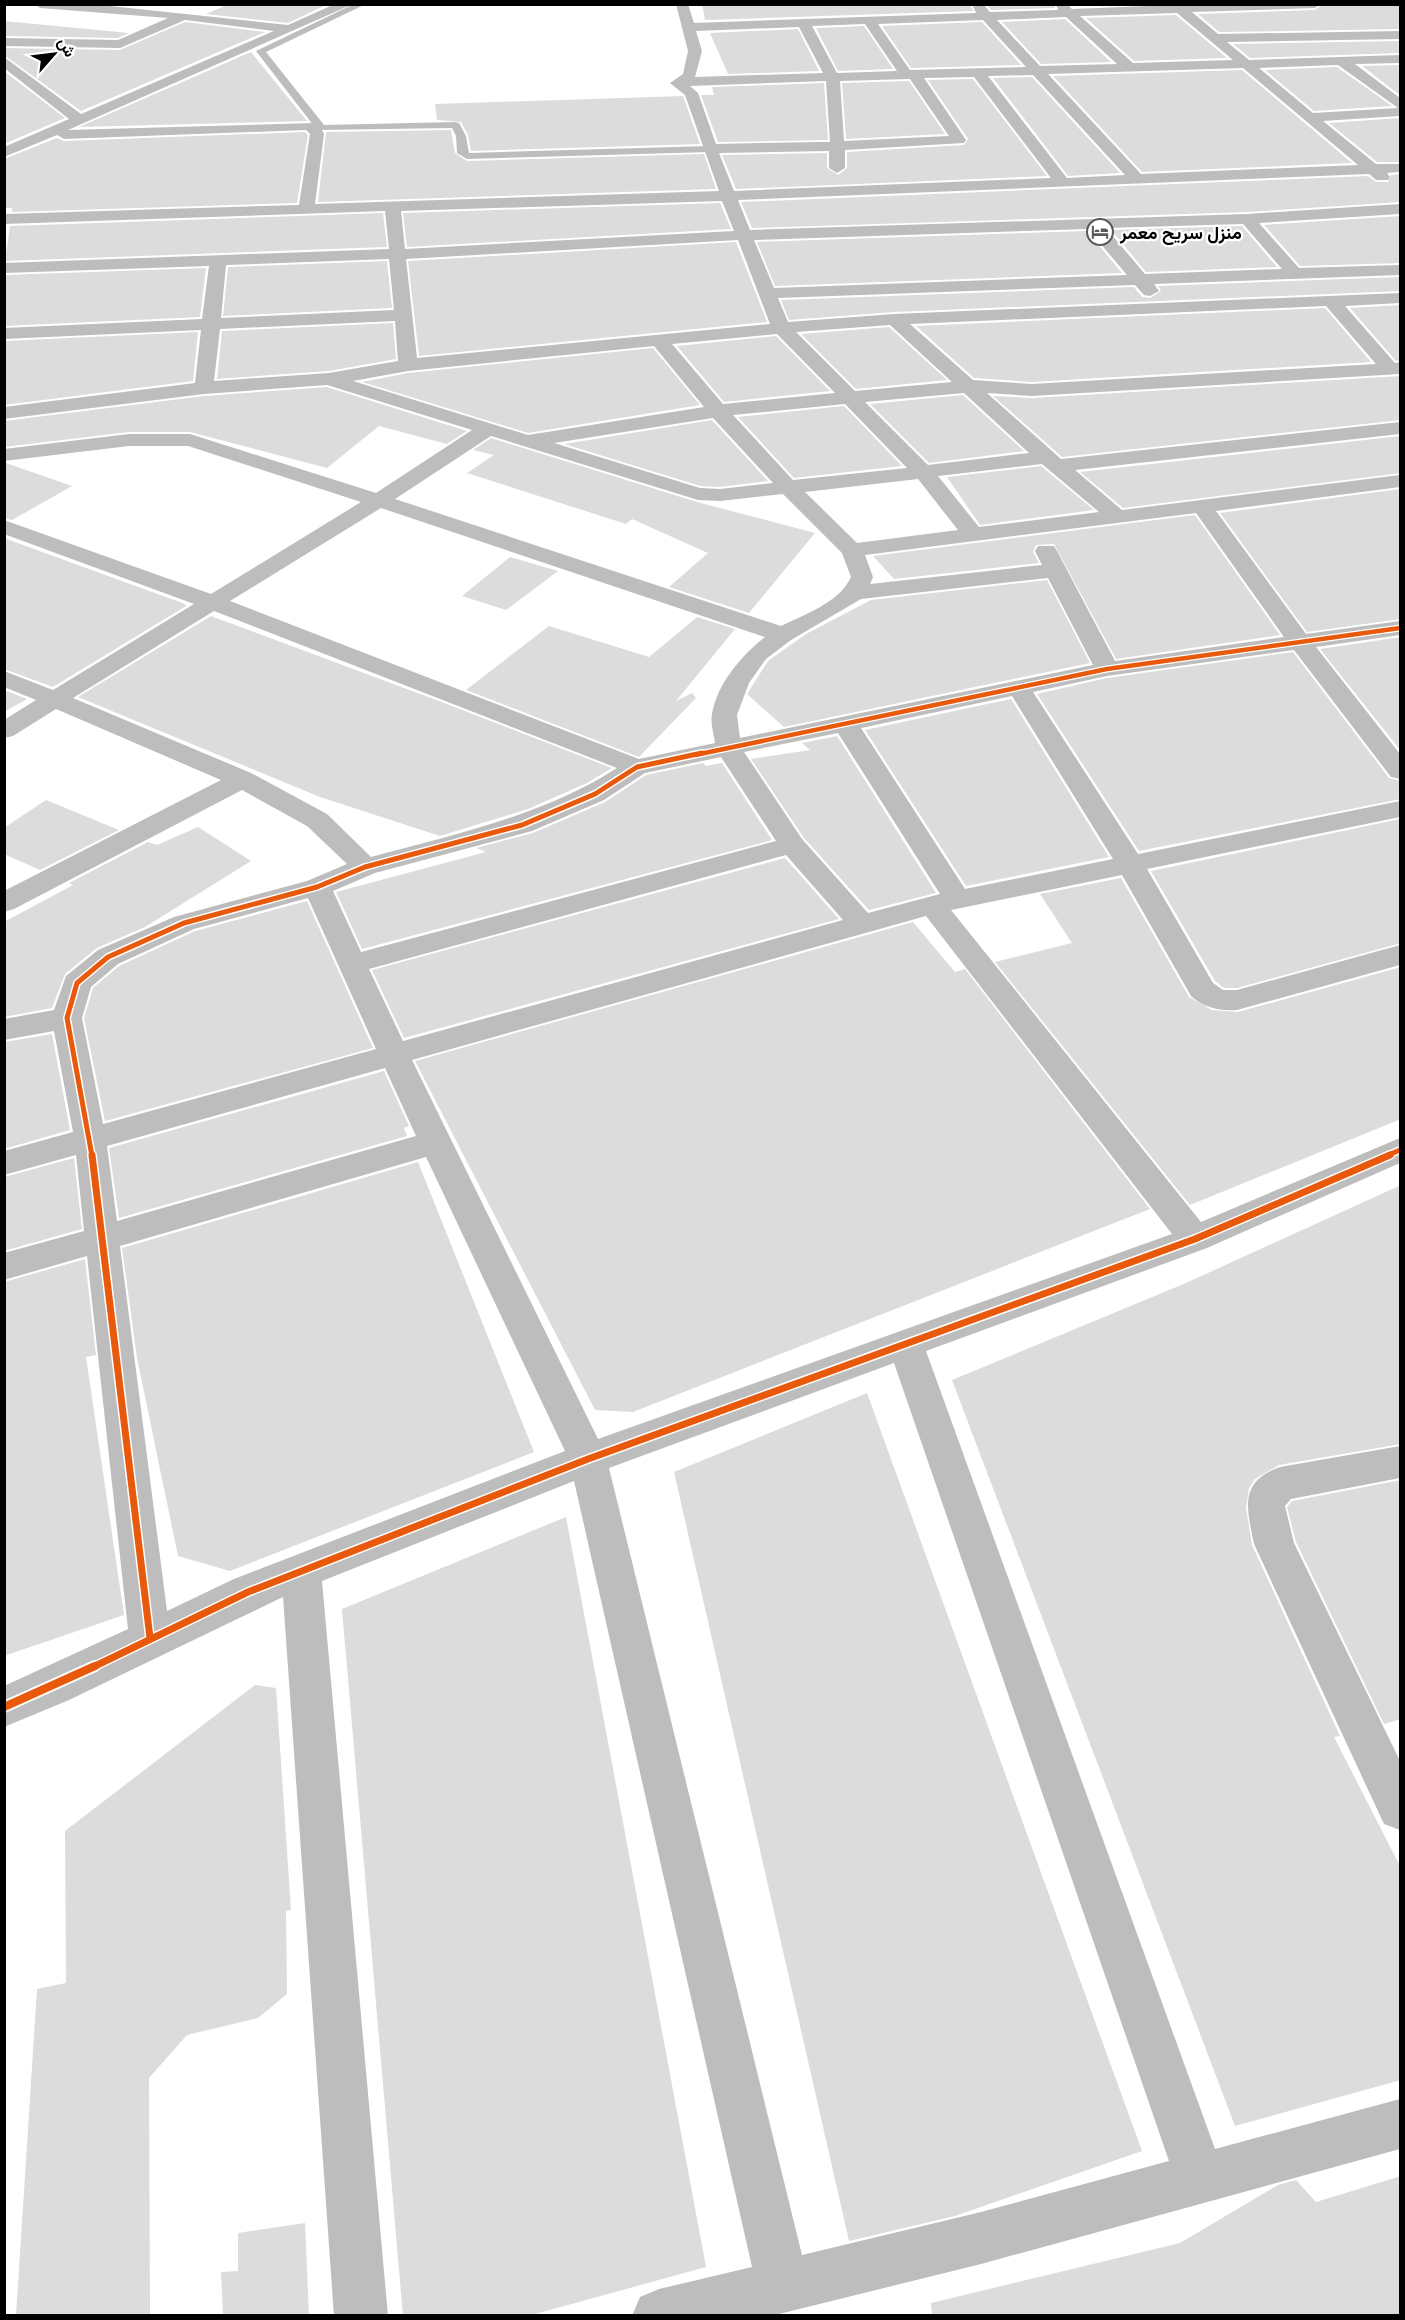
<svg xmlns="http://www.w3.org/2000/svg" width="1405" height="2320" font-family="Roboto,Vazirmatn,sans-serif">
	<rect width="100%" height="100%" fill="#fff"/>
	<g fill="#dcdcdc">
		<path d="M229 4H328L288 23 206 14Z"/>
		<path d="M702 4H970L973 11 705 20Z"/>
		<path d="M986 4H1054L1055 8 991 10Z"/>
		<path d="M1323 4H1401V29L1219 32 1198 14 1315 10Z"/>
		<path d="M1176 15 1227 58 1134 61 1086 18Z"/>
		<path d="M1065 19 1111 62 1041 64 1002 22Z"/>
		<path d="M4 21 129 33 118 38 4 36Z"/>
		<path d="M185 22 265 32 81 111 4 55V48L120 50Z"/>
		<path d="M982 22 1021 65 911 68 882 26Z"/>
		<path d="M864 26 893 69 838 71 816 28Z"/>
		<path d="M798 29 819 71 728 74 710 33Z"/>
		<path d="M1400 41 1401 53 1250 58 1233 44Z"/>
		<path d="M251 52 307 121 79 127Z"/>
		<path d="M1400 65 1401 96 1362 66Z"/>
		<path d="M1337 67 1392 106 1314 111 1265 70Z"/>
		<path d="M1242 70 1352 163 1142 172 1053 76Z"/>
		<path d="M4 71 65 118 4 144Z"/>
		<path d="M1032 77 1120 173 1068 176 993 78Z"/>
		<path d="M973 79 1047 176 736 189 722 155 827 153V168L838 175 847 168V152L964 145 968 139 928 80Z"/>
		<path d="M909 81 945 134 846 139 842 83Z"/>
		<path d="M824 83 828 140 718 142 701 95H714L712 87Z"/>
		<path d="M683 96 700 144 471 151 468 135 461 122 437 120 435 104Z"/>
		<path d="M1400 118 1401 162H1377L1329 123Z"/>
		<path d="M451 130 455 153 467 161 704 154 716 189 318 202 326 132Z"/>
		<path d="M305 132 308 135 297 203 12 212V208H4V159L57 138 64 141Z"/>
		<path d="M1401 174V202L1247 212 752 228 741 202 1368 176 1376 182H1388L1391 175Z"/>
		<path d="M720 203 731 229 407 247 403 213Z"/>
		<path d="M383 213 387 247 5 261 10 226Z"/>
		<path d="M1400 216 1401 263 1300 266 1264 225Z"/>
		<path d="M1242 226 1277 267 1146 272 1111 230Z"/>
		<path d="M1087 231 1122 273 775 286 757 242Z"/>
		<path d="M736 242 767 322 419 356 408 261Z"/>
		<path d="M387 261 392 308 223 316 228 267Z"/>
		<path d="M206 268 200 317 4 326V275Z"/>
		<path d="M1401 277V291L894 312 789 320 781 300 1134 287 1142 297 1150 298 1161 291 1158 286Z"/>
		<path d="M1401 305V360L1396 361 1350 308Z"/>
		<path d="M1325 308 1371 362 1032 382 974 378 916 326Z"/>
		<path d="M393 323 396 359 329 371 217 379 222 331Z"/>
		<path d="M889 327 947 380 856 389 801 334Z"/>
		<path d="M198 332 193 381 4 405V341Z"/>
		<path d="M776 336 830 391 724 402 677 346Z"/>
		<path d="M653 348 700 405 528 433 362 382 408 373Z"/>
		<path d="M1401 376V420L1062 457 993 396 1032 398Z"/>
		<path d="M327 387 467 431 447 444 379 426 327 468 190 432H129L4 447V421L204 396Z"/>
		<path d="M963 395 1024 451 929 463 870 404Z"/>
		<path d="M844 406 902 466 794 478 738 417Z"/>
		<path d="M712 420 768 481 720 487 700 486 564 444Z"/>
		<path d="M1400 436 1401 473 1123 508 1080 472Z"/>
		<path d="M491 438 697 502 815 533 749 613 669 587 708 553 632 519 626 524 467 473 494 455 473 450Z"/>
		<path d="M4 463H6L72 486 12 520 4 518Z"/>
		<path d="M1041 466 1094 510 980 525 947 477Z"/>
		<path d="M1400 489 1401 619 1307 632 1220 513Z"/>
		<path d="M1195 515 1280 635 1116 659 1054 544 1036 545 1033 552 1039 563 894 579 873 556Z"/>
		<path d="M4 538 185 604 186 606 53 687 4 669Z"/>
		<path d="M510 557 558 571 506 610 462 596Z"/>
		<path d="M1047 580 1090 663 784 727 747 694 768 661 806 634 871 600Z"/>
		<path d="M211 616 447 704 612 768 587 783 528 809 440 836 320 797 78 697Z"/>
		<path d="M697 617 735 629 676 701 692 693 696 698 639 757 466 690 549 626 649 657Z"/>
		<path d="M1401 637V751L1320 649Z"/>
		<path d="M1293 652 1389 778 1401 781V799L1139 851 1037 694 1107 678Z"/>
		<path d="M4 690 27 699 4 712Z"/>
		<path d="M1011 699 1109 857 966 886 865 730Z"/>
		<path d="M837 736 936 893 869 910 804 838 751 759 810 750 802 743Z"/>
		<path d="M703 763 706 766 722 763 772 840 362 949 336 892 486 852 476 848 533 833 605 802 646 775Z"/>
		<path d="M46 800 119 830 40 870 4 854V828Z"/>
		<path d="M1400 819 1401 943 1237 988H1224L1215 981 1151 871Z"/>
		<path d="M198 827 251 861 145 927 97 948 65 974 52 1008 4 1017V922L73 885 69 883 148 842 157 845Z"/>
		<path d="M785 858 839 919 404 1038 372 970Z"/>
		<path d="M1121 878 1189 997 1212 1010 1238 1012 1401 967V1119L1190 1205 995 962 1072 943 1040 894Z"/>
		<path d="M307 901 373 1048 105 1121 84 1018 93 988 119 966 195 931Z"/>
		<path d="M913 922 955 972 965 969 1150 1209 633 1412 595 1410 415 1061Z"/>
		<path d="M52 1034 70 1130 4 1149V1042Z"/>
		<path d="M384 1071 409 1126 404 1128 407 1136 119 1218 109 1148Z"/>
		<path d="M74 1158 82 1229 4 1251V1177Z"/>
		<path d="M418 1162 534 1452 230 1571 178 1556 137 1358 122 1248Z"/>
		<path d="M1401 1185V1444L1279 1465 1255 1479 1249 1488 1246 1508 1252 1545 1340 1736 1334 1737 1401 1868V2080L1235 2126 952 1380 1186 1283Z"/>
		<path d="M85 1259 96 1355 86 1357 124 1615 4 1656V1282Z"/>
		<path d="M867 1393 1142 2151 955 2216 849 2241 674 1472Z"/>
		<path d="M1401 1480V1719L1384 1724 1296 1542 1287 1507 1292 1501Z"/>
		<path d="M566 1517 706 2267 528 2316H403L342 1609Z"/>
		<path d="M255 1685 276 1688 291 1910 286 1911 287 1994 258 2018 187 2035 149 2078 150 2316H16L37 1989 66 1983 65 1831Z"/>
		<path d="M1401 2176V2316H932L931 2303 1180 2243 1278 2185 1296 2180 1316 2202Z"/>
		<path d="M305 2223 309 2316H223L221 2272 238 2271V2233Z"/>
	</g>
	<g fill="none" stroke-linecap="round" stroke-linejoin="round">
		<path fill="#bdbdbd" fill-rule="evenodd" d="M354 4H366L266 52 324 125 455 122 459 123 466 136 469 153 710 146 715 149 710 152 467 159 457 153 456 136 452 128 317 130 256 51Z"/>
		<g fill="#bdbdbd" fill-rule="evenodd">
			<path d="M34 4H91L288 25 335 4H353L68 130 313 123 320 126 324 134 315 204 719 191 685 95 670 83 683 74 688 51 676 4H688L694 23 976 13 972 4H983L990 12 1058 10 1056 4H1067L1072 9 1199 4H1321L1315 8 1192 12 1218 34 1400 31V39L1227 42 1249 60 1400 55V63L1355 64 1400 98V116L1323 121 1376 164H1400V172L1387 173 1390 177 1388 180H1376L1369 174 738 200 750 230 1247 214 1400 204V214L1259 223 1299 268 1400 265V275L1154 284 1159 291 1150 296 1144 295 1135 285 778 298 788 322 894 314 1400 293V303L1345 306 1395 363 1400 362V374L1032 396 987 393 1061 459 1400 422V434L1075 470 1122 510 1400 475V487L1216 511 1306 634 1400 621V635L1316 647 1400 754V779L1391 777 1294 650 1107 676 1033 692 1138 854 1400 801V817L1147 869 1213 983 1223 990H1237L1400 945V965L1237 1010C1220 1011 1204 1008 1191 996L1122 875 951 910 1201 1222 1400 1138V1163L1207 1248 926 1351 1215 2149 1400 2099V2149L981 2264 771 2316H632L640 2297 659 2289 752 2267 574 1481 322 1581 388 2316H334L283 1597 69 1700 4 1727V1686L128 1629 87 1256 4 1280V1253L84 1231 76 1155 4 1175V1151L73 1132 54 1031 4 1040V1019L54 1010 66 976 98 950 174 917 307 881 347 864 307 826 242 790 14 909 4 912V891L221 780 56 709 13 736 4 738V720L36 700 4 687V671L53 690 194 604 4 534V520L211 594 361 502 188 446H129L4 461V449L129 434H190L376 493 472 430 327 385 204 394 4 419V407L195 383 201 330 4 339V328L202 319 209 266 4 273V263L389 249 385 211 4 224V214L299 205 310 134 306 130 64 139 57 135 4 157V147L69 119 4 68V57L81 114 274 31 185 20 120 48 4 46V38L118 40 168 18 40 8ZM1177 13 1233 60 1133 63 1080 16ZM1066 17 1117 64 1040 66 997 20ZM983 20 1026 67 910 70 878 24ZM865 24 897 71 837 73 812 26ZM799 27 823 73 695 77 702 51 696 31ZM1338 65 1398 108 1313 113 1259 68ZM1243 68 1358 165 1141 174 1048 74ZM1033 75 1125 175 1067 178 988 76ZM974 77 1051 178 734 191 719 153 829 151V168L837 173 845 168V150L964 143 966 140 924 78ZM910 79 949 136 844 141 840 81ZM826 81 830 142H817L716 144 698 93 690 86ZM722 201 734 231 405 249 401 211ZM1243 224 1282 269 1145 274 1106 228ZM1088 229 1127 275 774 288 754 240ZM738 240 770 324 417 358 406 259ZM389 259 394 310 221 318 226 265ZM1326 306 1376 364 1032 384 973 380 910 324ZM395 321 398 361 329 373 214 381 220 329ZM890 325 952 382 855 391 796 332ZM777 334 835 393 723 404 672 344ZM654 346 704 407 528 435 353 381 408 371ZM964 393 1029 453 928 465 865 402ZM845 404 907 468 793 480 733 415ZM713 418 773 483 720 489 700 488 554 443ZM491 436 698 500 720 501 783 494 842 553 851 577C839 603 805 614 781 626L395 499ZM1042 464 1099 512 979 527 938 476ZM918 479 958 530 857 543 805 492ZM381 508 765 637C742 655 717 684 712 714 710 723 714 734 715 743L639 759 230 601ZM1196 513 1284 637 1115 661 1057 551 1054 546H1038L1035 551 1042 565 870 584 873 577 865 555ZM1048 578 1093 665 740 738 737 715 749 683 766 659 791 640 861 599ZM214 611 617 768C542 816 456 834 371 857L327 814 251 773 73 698ZM1012 696 1113 859 965 889 861 728ZM838 733 940 894 868 913 802 839 744 752ZM721 757 776 841 361 952 333 891 375 873 532 831 604 800 645 773ZM786 855 843 920 403 1041 369 969ZM308 898 376 1049 103 1124 82 1018 91 987 118 964 194 929ZM926 916 1172 1234 598 1439 412 1060ZM385 1068 416 1136 117 1221 107 1146ZM426 1157 565 1451 234 1579 167 1611 120 1246ZM894 1363 1169 2161 981 2212 802 2255 609 1468Z"/>
			<path d="M1400 1446V1478L1291 1499 1285 1506 1294 1543 1400 1761V1830L1384 1824 1254 1544C1247 1509 1238 1482 1280 1467Z"/>
		</g>
		<defs>
			<path id="cycleway-far3" d="M695 755 1107 669 1400 628"/>
			<g id="cycleway-far2">
				<path d="M92 1156 67 1018 77 983 108 957 184 923 317 887 365 867 522 825 595 794 637 767 702 753"/>
				<path d="M1386 1156 1400 1150"/>
			</g>
			<g id="cycleway-far1">
				<path d="M92 1155 150 1638"/>
				<path d="M91 1668 248 1592 588 1459 1195 1239 1390 1155"/>
			</g>
			<path id="cycleway" d="M4 1707 95 1666"/>
		</defs>
		<use href="#cycleway-far3" stroke="#fff" stroke-width="7"/>
		<use href="#cycleway-far2" stroke="#fff" stroke-width="8"/>
		<use href="#cycleway-far1" stroke="#fff" stroke-width="10"/>
		<use href="#cycleway" stroke="#fff" stroke-width="12"/>
		<use href="#cycleway-far3" stroke="#e8590c" stroke-width="4.5"/>
		<use href="#cycleway-far2" stroke="#e8590c" stroke-width="5"/>
		<use href="#cycleway-far1" stroke="#e8590c" stroke-width="7"/>
		<use href="#cycleway" stroke="#e8590c" stroke-width="8"/>
	</g>
	<defs>
		<symbol id="hotel-ring" viewBox="-11 -11 22 22"><circle r="9.5" fill="#fff" stroke="#595959" stroke-width="1.5"/><path d="M-6-4.5h1.5V1H6V5H4.5V3h-9V5H-6ZM-4 0a1.8 1.8 0 1 1 3.6 0ZM.5 0V-2.5h3Q6-2.5 6 0Z" fill="#595959"/></symbol>
	</defs>
	<g fill-rule="evenodd">
		<use href="#hotel-ring" x="1085" y="217" width="30" height="30"/>
	</g>
	<g text-anchor="middle" dominant-baseline="central" stroke-width="4.5" stroke-linejoin="round" paint-order="stroke">
		<g font-size="18" font-weight="bold" fill="#000" stroke="#fff" text-anchor="start">
			<text x="1120" y="232">منزل سريح معمر</text>
		</g>
	</g>
	<rect width="1405" height="2320" fill="none" stroke="#000000" stroke-width="12"/>
	<g transform="translate(54 54) rotate(62)" stroke="#ffffff" stroke-width="4.5" paint-order="stroke">
	<path d="M0-4.5L10 22L0 15L-10 22Z" fill="#000000"/>
	<text y="-9" font-size="16" font-weight="bold" text-anchor="middle" fill="#000000">ش</text>
	</g>
</svg>
